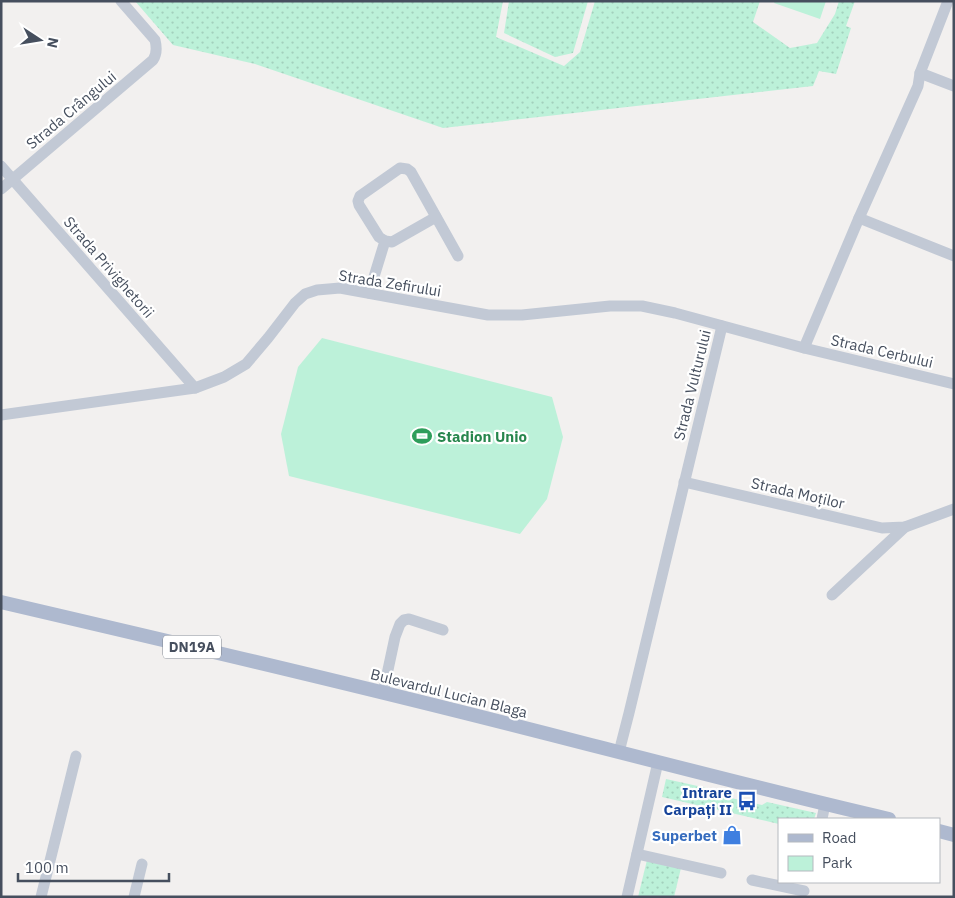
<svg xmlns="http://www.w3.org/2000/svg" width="955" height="898" font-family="'IBM Plex Sans',sans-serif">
	<defs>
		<pattern id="green-dots" width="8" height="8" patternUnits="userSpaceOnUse" patternTransform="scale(1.25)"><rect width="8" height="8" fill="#bcf1d9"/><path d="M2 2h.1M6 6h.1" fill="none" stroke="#a3d0bd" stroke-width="1.8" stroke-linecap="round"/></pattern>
	</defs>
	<rect width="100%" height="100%" fill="#f2f0ef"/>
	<g fill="url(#green-dots)">
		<path d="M135 1H503L496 37 564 66 580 52 595 1H760L753 22 790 48 817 43 835 14 839 1H855L846 26 851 28 836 74 819 71 813 86 443 128 255 64 173 45Z"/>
		<path d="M509 1H588L573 53 555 57 504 33Z"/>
		<path d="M666 779 729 793 731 798 762 805 767 802 816 813 814 819H779V824L662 797Z"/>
		<path d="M647 860 681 868 674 897H638Z"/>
	</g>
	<g fill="#bcf1d9">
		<path d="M775 1H826L820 19 774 3Z"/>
		<path d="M322 338 552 397 563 437 547 499 520 534 289 476 281 434 298 367Z"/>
	</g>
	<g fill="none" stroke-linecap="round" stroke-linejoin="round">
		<g stroke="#c2c9d5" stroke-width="11">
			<path d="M920 73 954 86"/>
			<path d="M1 166 195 388"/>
			<path d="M1 189 153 60C157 54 157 48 155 40L121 1"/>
			<path d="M859 218 954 256"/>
			<path d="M385 241 392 242 436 217"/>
			<path d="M369 293 385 241 379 237 359 205 358 201 360 196 400 168 407 169 411 172 458 256"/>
			<path d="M804 348 859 218 918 86 920 73 948 1"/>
			<path d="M1 415 195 388 224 377 246 364 268 338 295 303 305 294 317 290 340 288 488 315H522L610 306H642L675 313 804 348 954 384"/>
			<path d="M684 482 882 528 905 527 954 509"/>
			<path d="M832 595 905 527"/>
			<path d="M383 693 395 637 400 624 404 620 409 619 443 630"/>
			<path d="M619 752 629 713 722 326"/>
			<path d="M822 819 825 804"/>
			<path d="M637 854 721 873"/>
			<path d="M752 880 804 891"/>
			<path d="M41 897 76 756"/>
			<path d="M134 897 142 864"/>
			<path d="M627 897 658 762"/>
		</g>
		<g stroke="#aeb9cf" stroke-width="14">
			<path d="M1 602C198 648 395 694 591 745 690 770 789 796 889 819"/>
			<path d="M939 831 954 835"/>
		</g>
	</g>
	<defs>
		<symbol id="stadium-bare" viewBox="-9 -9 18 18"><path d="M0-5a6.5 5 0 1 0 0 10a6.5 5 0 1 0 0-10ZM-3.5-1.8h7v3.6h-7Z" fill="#2e9e5b" stroke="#fff" stroke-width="2.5" paint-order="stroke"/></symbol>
		<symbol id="bus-bare" viewBox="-9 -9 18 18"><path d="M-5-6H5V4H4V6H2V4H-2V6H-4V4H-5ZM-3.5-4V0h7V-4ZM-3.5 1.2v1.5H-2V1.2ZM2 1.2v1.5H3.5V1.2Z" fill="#1a4fb4" stroke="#fff" stroke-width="2.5" paint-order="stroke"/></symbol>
		<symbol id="shop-bare" viewBox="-9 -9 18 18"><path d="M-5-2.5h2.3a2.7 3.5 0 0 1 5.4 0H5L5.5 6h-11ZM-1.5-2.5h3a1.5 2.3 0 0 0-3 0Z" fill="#3f7fe0" stroke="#fff" stroke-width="2.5" paint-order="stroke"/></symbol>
	</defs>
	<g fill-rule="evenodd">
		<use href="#stadium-bare" x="408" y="422" width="28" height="28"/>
		<use href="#bus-bare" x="733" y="787" width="28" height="28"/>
		<use href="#shop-bare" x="718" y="821" width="28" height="28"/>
	</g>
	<g text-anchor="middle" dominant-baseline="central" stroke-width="4.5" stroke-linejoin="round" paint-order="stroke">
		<rect fill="#fff" stroke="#7e848e" stroke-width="1" x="163" y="635.5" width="58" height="23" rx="4"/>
		<g font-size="14" font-weight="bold" fill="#464f5e">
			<text x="192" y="647">DN19A</text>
		</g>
		<g font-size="15" fill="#464f5e" stroke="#fff">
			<text transform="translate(71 110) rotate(-40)">Strada Crângului</text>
			<text transform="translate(109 267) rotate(49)">Strada Privighetorii</text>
			<text transform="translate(390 283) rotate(9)">Strada Zefirului</text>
			<text transform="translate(882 351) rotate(13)">Strada Cerbului</text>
			<text transform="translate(692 385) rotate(-76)">Strada Vulturului</text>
			<text transform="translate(798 493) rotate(13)">Strada Moților</text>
			<text transform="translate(449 693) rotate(14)">Bulevardul Lucian Blaga</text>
		</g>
		<g font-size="15" font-weight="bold" fill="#27864d" stroke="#fff" text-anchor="start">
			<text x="437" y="436">Stadion Unio</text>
		</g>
		<g font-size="15" font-weight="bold" fill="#164399" stroke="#fff" text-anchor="end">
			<text x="732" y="792">Intrare<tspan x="732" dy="17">Carpați II</tspan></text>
		</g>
		<g font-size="15" font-weight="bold" fill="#366cbe" stroke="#fff" text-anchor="end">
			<text x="717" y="835">Superbet</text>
		</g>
	</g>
	<rect width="955" height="898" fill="none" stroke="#464f5e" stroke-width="5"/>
	<rect x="778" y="818" width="162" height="65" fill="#ffffff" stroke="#b5b9bf"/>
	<rect x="788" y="834" width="25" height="8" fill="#aeb9cf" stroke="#b5b9bf"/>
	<text x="822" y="843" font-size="15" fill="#464f5e">Road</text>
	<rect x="788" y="856" width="25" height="15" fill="#bcf1d9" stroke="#b5b9bf"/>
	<text x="822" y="868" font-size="15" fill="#464f5e">Park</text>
	<g transform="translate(40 40) rotate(102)" stroke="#ffffff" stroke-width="4" paint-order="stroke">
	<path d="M0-4L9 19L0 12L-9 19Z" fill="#464f5e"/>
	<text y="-8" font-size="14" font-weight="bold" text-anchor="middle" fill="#464f5e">N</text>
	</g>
	<path d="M18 873v8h151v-8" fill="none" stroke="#464f5e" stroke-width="2.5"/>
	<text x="25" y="873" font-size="15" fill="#464f5e" stroke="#ffffff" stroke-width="4" paint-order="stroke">100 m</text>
</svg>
